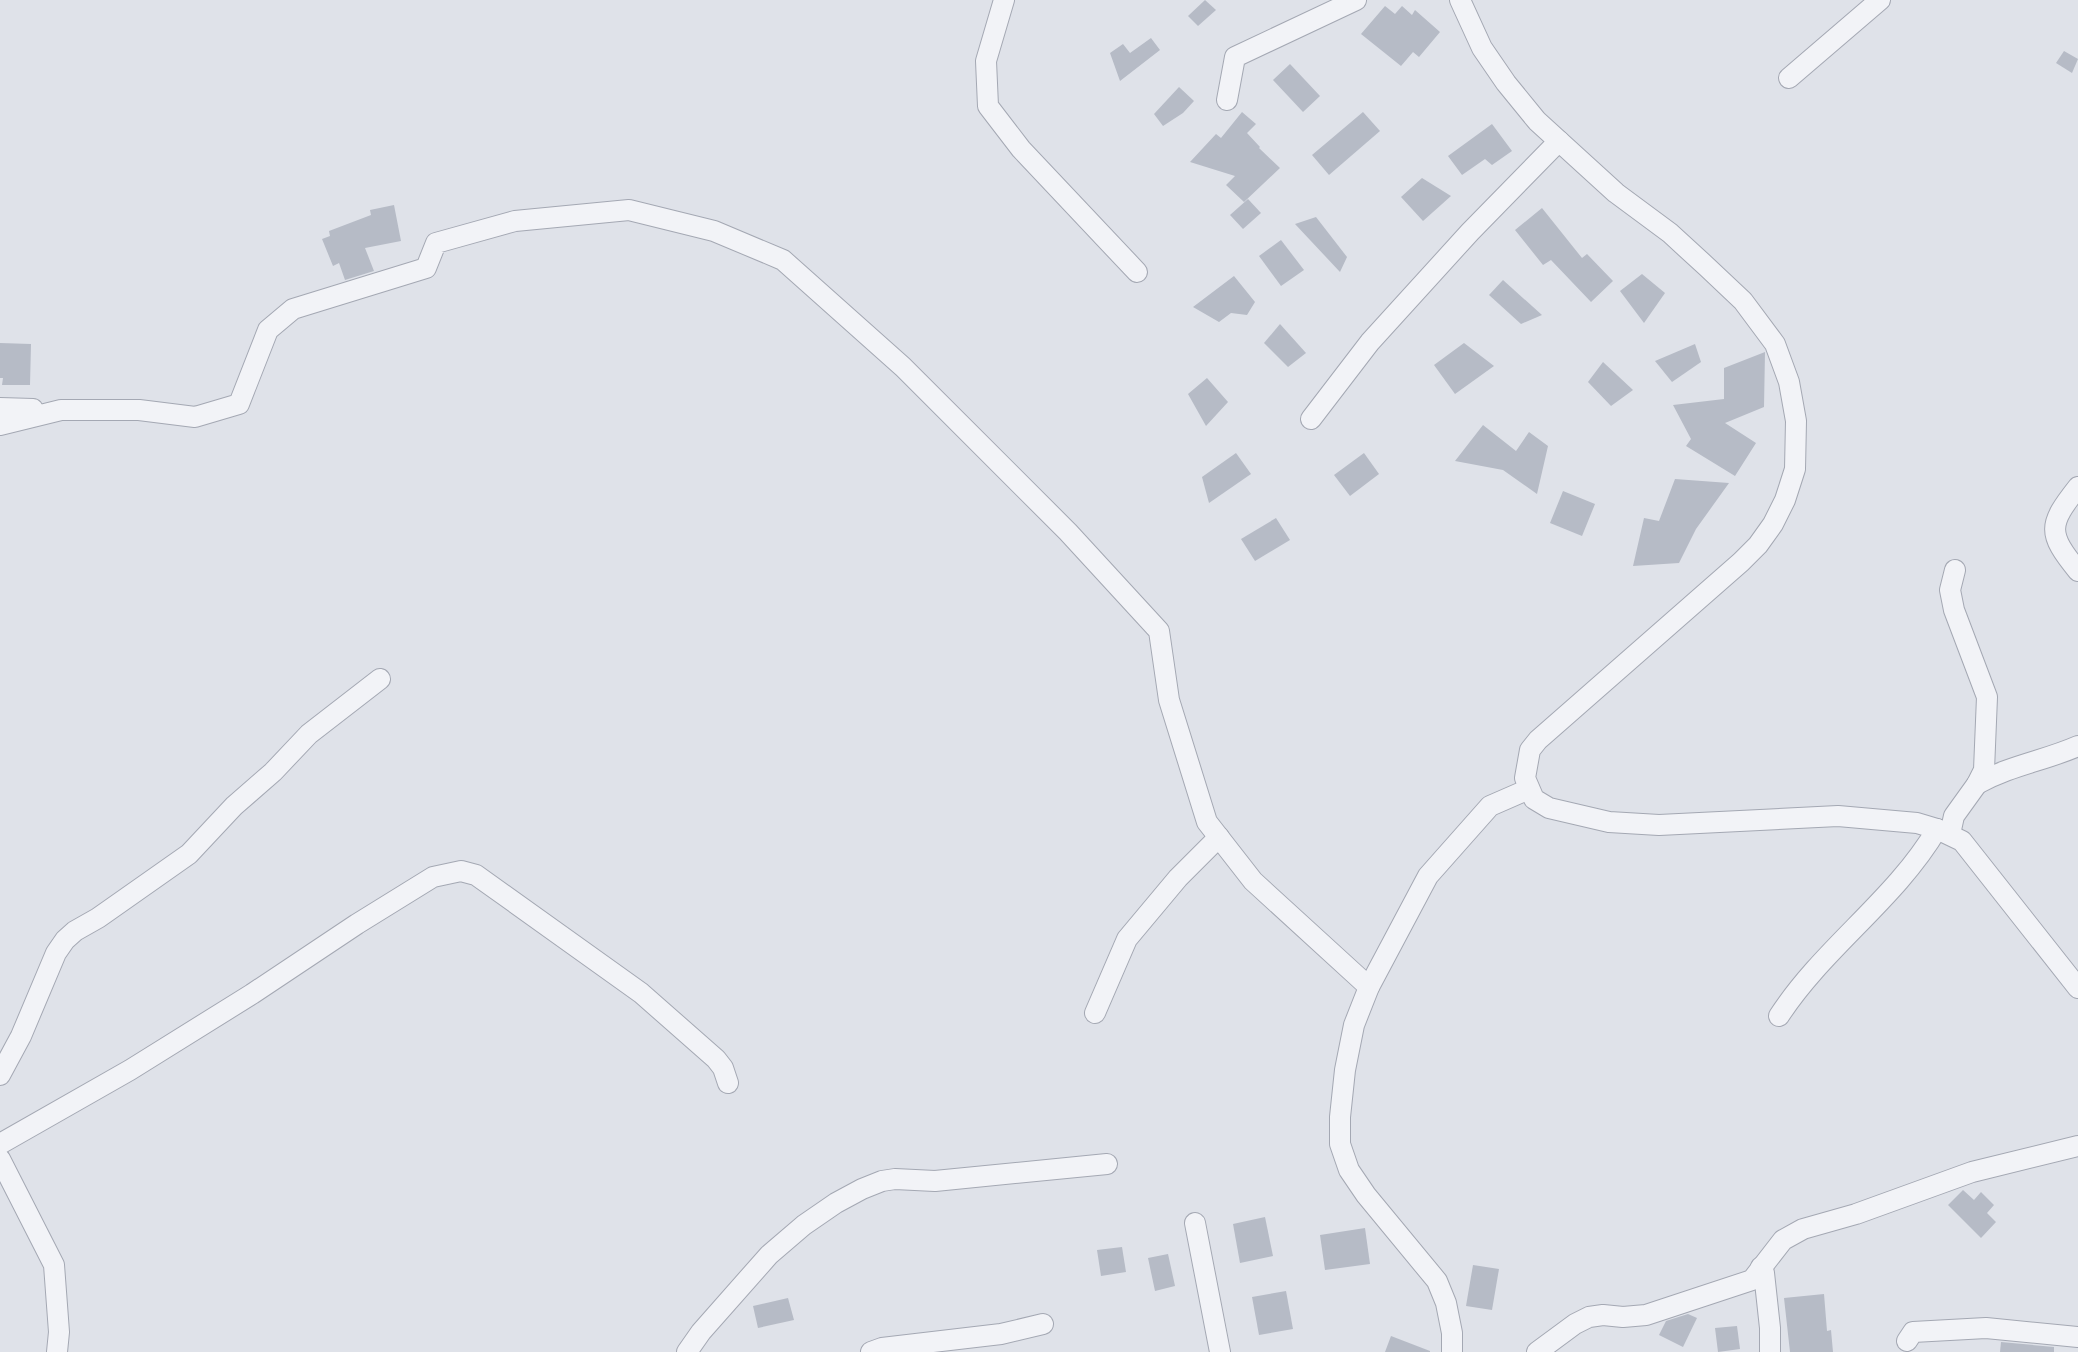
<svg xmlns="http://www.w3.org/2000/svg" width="2078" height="1352" font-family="'DM Sans',sans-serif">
	<rect width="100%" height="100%" fill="#dfe2e9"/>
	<g fill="#b6bbc6">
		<path d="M1205 0 1216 10 1198 26 1188 16Z"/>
		<path d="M1385 6 1395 14 1402 6 1412 15 1415 10 1440 32 1419 57 1413 52 1401 66 1361 34Z"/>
		<path d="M1151 38 1160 50 1120 81 1110 53 1123 44 1130 53Z"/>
		<path d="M2064 51 2078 59 2072 73 2056 63Z"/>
		<path d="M1290 64 1320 96 1303 112 1273 80Z"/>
		<path d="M1179 87 1194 101 1183 113 1163 126 1154 114Z"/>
		<path d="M1242 112 1256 124 1247 133 1260 147 1259 148 1280 168 1244 202 1226 185 1235 176 1190 162 1216 134 1221 138Z"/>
		<path d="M1363 112 1380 131 1329 175 1312 155Z"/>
		<path d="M1492 124 1512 151 1492 165 1485 159 1462 175 1448 156Z"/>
		<path d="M1422 178 1451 196 1423 221 1401 197Z"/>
		<path d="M1248 199 1261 213 1243 229 1230 215Z"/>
		<path d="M394 205 401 241 365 248 374 271 345 280 339 263 333 266 322 239 330 236 329 231 371 215 370 210Z"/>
		<path d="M1542 208 1582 258 1587 254 1613 281 1591 302 1551 260 1543 265 1515 230Z"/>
		<path d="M1316 217 1347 257 1340 272 1295 224Z"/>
		<path d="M1281 240 1304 270 1281 286 1259 256Z"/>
		<path d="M1642 274 1665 293 1644 323 1620 291Z"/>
		<path d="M1234 276 1255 302 1247 315 1231 313 1219 322 1193 307Z"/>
		<path d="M1503 280 1542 315 1521 324 1489 295Z"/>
		<path d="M1280 324 1306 353 1288 367 1264 343Z"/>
		<path d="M0 343 31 344 30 385H2L3 378H0Z"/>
		<path d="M1464 343 1494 366 1455 394 1434 365Z"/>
		<path d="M1695 344 1701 362 1672 382 1655 361Z"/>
		<path d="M1765 352 1764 407 1725 423 1756 443 1735 476 1686 446 1691 439 1673 405 1724 399V368Z"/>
		<path d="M1603 362 1633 390 1611 406 1588 382Z"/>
		<path d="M1207 378 1228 402 1206 426 1188 394Z"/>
		<path d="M1483 425 1516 451 1529 432 1548 446 1537 494 1503 470 1455 461Z"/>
		<path d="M1236 453 1251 474 1209 503 1202 477Z"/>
		<path d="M1364 453 1379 474 1350 496 1334 475Z"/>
		<path d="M1675 479 1729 483 1696 529 1679 563 1633 566 1644 518 1659 521Z"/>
		<path d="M1563 491 1595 504 1582 536 1550 523Z"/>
		<path d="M1276 518 1290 540 1255 561 1241 539Z"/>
		<path d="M1963 1190 1974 1200 1981 1192 1994 1205 1987 1213 1996 1222 1981 1238 1948 1205Z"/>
		<path d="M1265 1217 1273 1256 1240 1263 1233 1224Z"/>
		<path d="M1365 1228 1370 1264 1325 1270 1320 1235Z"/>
		<path d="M1122 1247 1126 1272 1101 1276 1097 1250Z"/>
		<path d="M1168 1254 1175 1286 1155 1291 1148 1258Z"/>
		<path d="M1473 1265 1499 1269 1492 1310 1466 1306Z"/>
		<path d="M1286 1291 1293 1329 1259 1335 1252 1297Z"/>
		<path d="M1824 1294 1827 1331 1831 1330 1833 1352H1790L1784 1298Z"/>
		<path d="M788 1298 794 1320 758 1328 753 1306Z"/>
		<path d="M1688 1314 1697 1318 1683 1347 1659 1335 1666 1321Z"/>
		<path d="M1737 1326 1740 1349 1718 1352 1715 1328Z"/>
		<path d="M1391 1336 1430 1351V1352H1385Z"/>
		<path d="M2001 1342 2054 1347V1352H2000Z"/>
	</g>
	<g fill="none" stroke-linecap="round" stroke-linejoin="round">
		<defs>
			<g id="minor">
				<path d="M1004 0 986 61 988 106 1021 149 1137 272"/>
				<path d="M1460 0 1482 48 1506 83 1537 121 1616 193 1670 233 1707 267 1743 301 1775 344 1789 382 1796 421 1795 469 1785 500 1773 524 1758 545 1741 562 1538 740 1530 750 1525 778 1534 799 1549 808 1609 822 1659 825 1838 816 1917 823 1937 829 1962 841 2078 988"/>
				<path d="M1789 78 1880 0"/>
				<path d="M1227 100 1235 57 1356 0"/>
				<path d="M0 408 33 409"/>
				<path d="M1311 419 1370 342 1470 232 1559 141"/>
				<path d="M0 425 61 410H139L195 417 239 404 268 330 293 309 426 268 436 243 515 221 629 210 714 231 783 260 903 367 1068 532 1159 631 1169 700 1207 822 1253 881 1369 987"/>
				<path d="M2078 487C2048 525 2047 533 2078 571"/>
				<path d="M1977 784C2011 765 2044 761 2078 746"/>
				<path d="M1950 834 1954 816 1977 784 1984 770 1987 697 1954 610 1950 590 1955 570"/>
				<path d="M1095 1013 1127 939 1178 878 1219 837"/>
				<path d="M1779 1016C1824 947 1895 900 1937 829"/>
				<path d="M0 1075 21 1036 56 953 65 940 75 931 98 918 189 854 234 806 273 772 309 734 380 679"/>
				<path d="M0 1144 130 1070 252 994 357 924 433 877 461 871 476 875 641 993 716 1059 723 1068 728 1083"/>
				<path d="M0 1159 54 1265 59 1332 57 1352"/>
				<path d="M1195 1223 1220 1352"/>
				<path d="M1761 1267 1764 1273 1770 1328V1352"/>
				<path d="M1907 1341 1913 1332 1986 1328 2078 1337"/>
				<path d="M687 1352 701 1332 769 1255 804 1225 836 1203 862 1189 882 1181 895 1179 935 1181 1107 1164"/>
				<path d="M871 1352 882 1348 1001 1334 1043 1324"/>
				<path d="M1452 1352V1333L1446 1303 1437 1281 1366 1195 1349 1170 1340 1144V1117L1345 1070 1354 1025 1369 987 1428 876 1490 806 1529 789"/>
				<path d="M1537 1352 1575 1324 1589 1317 1603 1315 1623 1317 1646 1315 1752 1280 1783 1240 1803 1229 1856 1214 1972 1172 2078 1146"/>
			</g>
		</defs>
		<use href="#minor" stroke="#a4a8b3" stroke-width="22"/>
		<use href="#minor" stroke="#f2f3f7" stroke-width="20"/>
	</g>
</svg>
